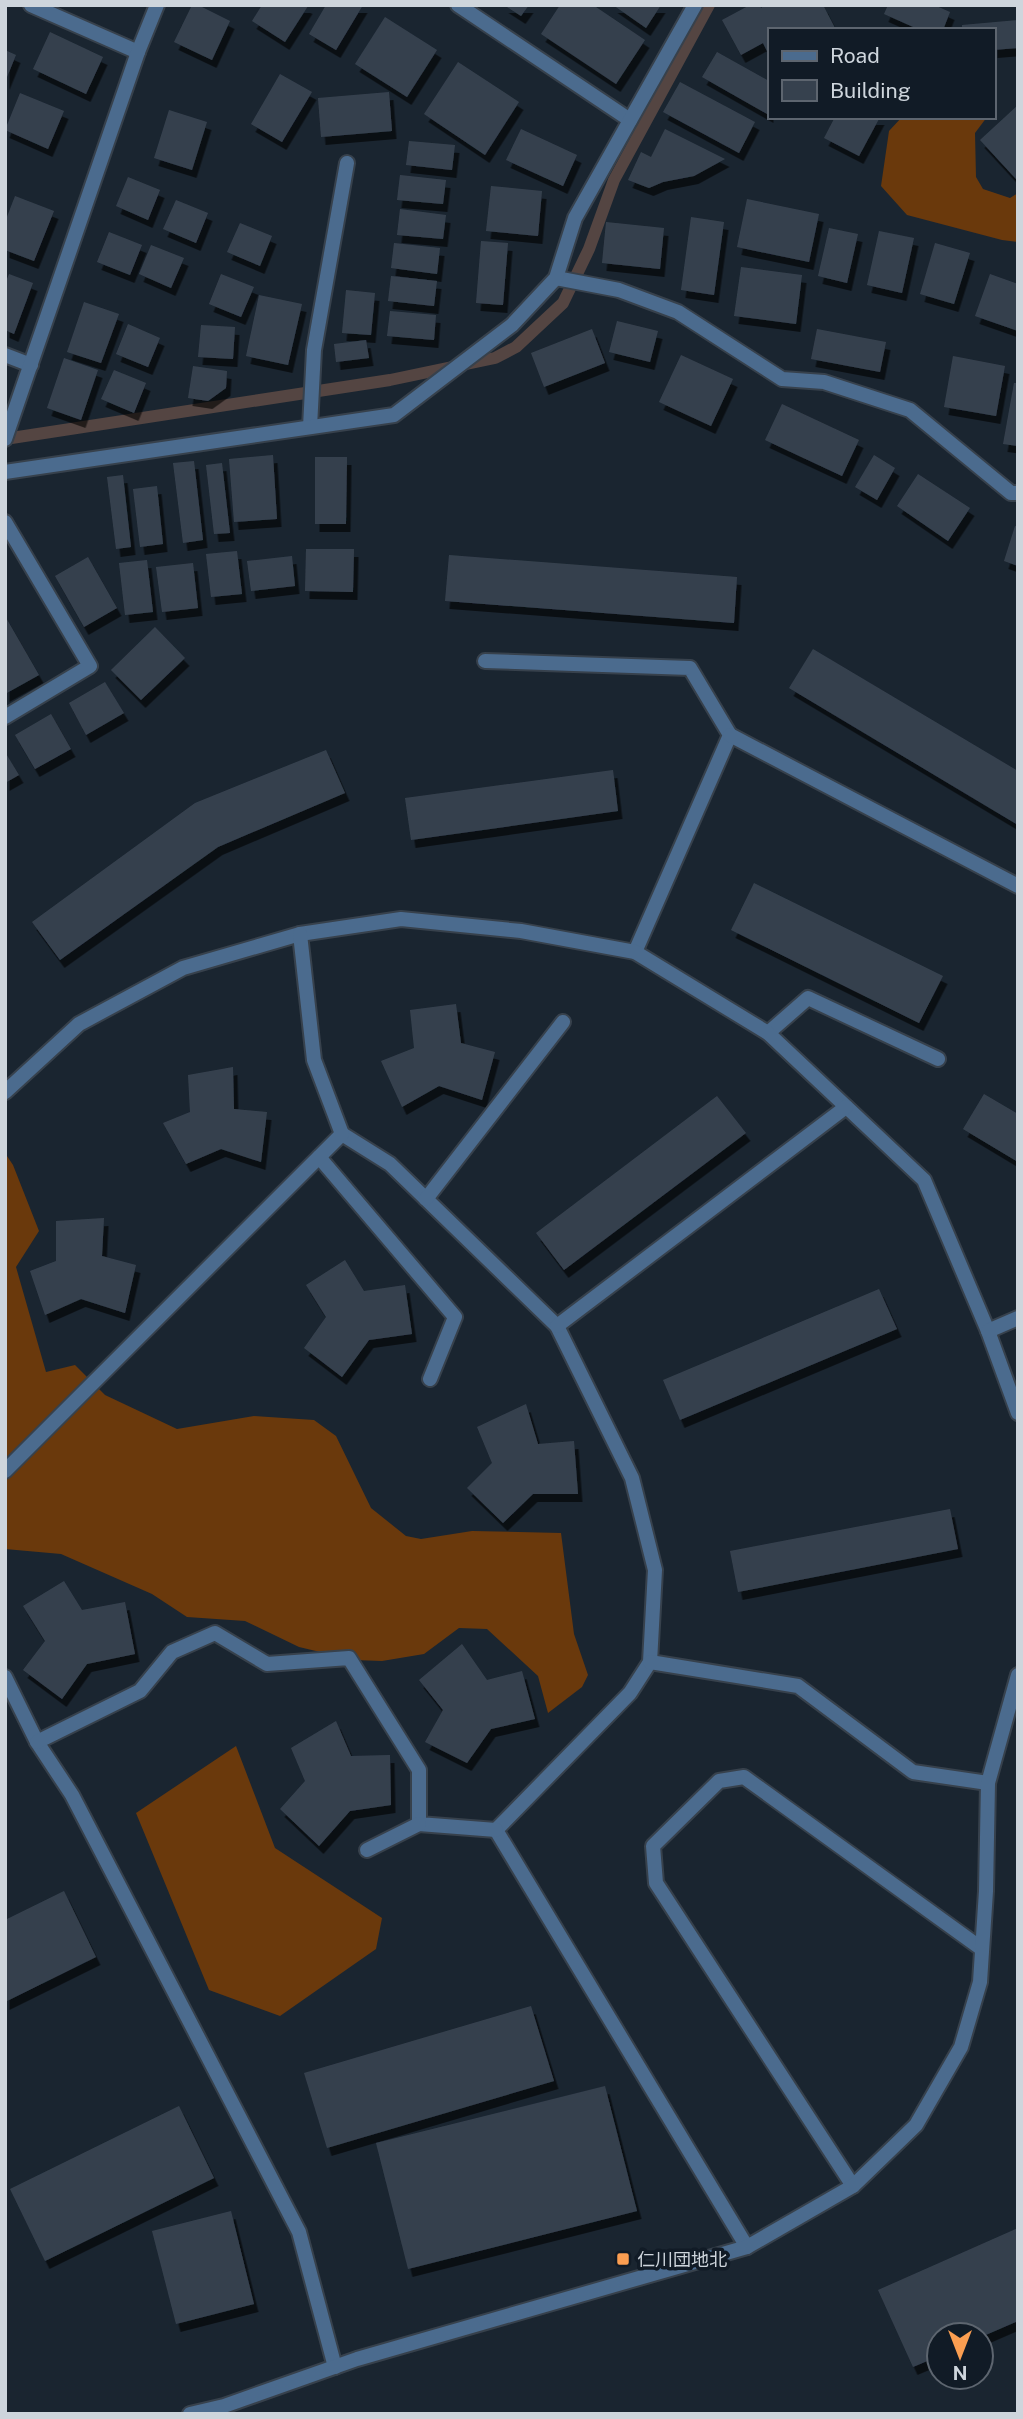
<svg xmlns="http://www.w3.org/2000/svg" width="1023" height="2419" viewBox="0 0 1023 2419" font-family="'Public Sans','Noto Sans JP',sans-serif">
  <defs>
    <filter id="shadow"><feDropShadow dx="4.5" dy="8" stdDeviation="0" flood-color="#0009"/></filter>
  </defs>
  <rect width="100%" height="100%" fill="#1a2530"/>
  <!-- forest -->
  <g fill="#6a390c">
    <path d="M902 117H987L975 133 976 177 983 189 1010 198 1018 193V242L1002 240 907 215 881 186 889 131Z"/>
    <path d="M5 1153 13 1165 39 1231 16 1267 46 1372 75 1365 105 1395 177 1429 254 1416 314 1420 336 1436 371 1508 406 1536 421 1539 472 1531 561 1533 574 1634 588 1675 582 1687 548 1713 538 1676 487 1629 459 1628 424 1654 382 1661 354 1660 299 1647 245 1621 187 1617 152 1594 61 1554 5 1549Z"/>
    <path d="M236 1746 275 1848 382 1918 376 1949 280 2016 209 1990 136 1813Z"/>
  </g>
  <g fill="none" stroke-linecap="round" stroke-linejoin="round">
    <!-- stream -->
    <path stroke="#544542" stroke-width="12" d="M5 439 390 380 495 358 516 347 563 303 589 249 614 180 709 5"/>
  </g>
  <!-- building -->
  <g fill="#36414e" filter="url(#shadow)">
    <path d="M192 5H198L230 21 212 60 174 42Z"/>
    <path d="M262 5H306L308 6 285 42 252 21Z"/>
    <path d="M326 5H363L336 50 309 34Z"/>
    <path d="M504 5H529L521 16Z"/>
    <path d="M560 5H593L645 40 616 84 541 34Z"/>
    <path d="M613 5H661L646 28Z"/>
    <path d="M750 5H760L761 8 765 5H823L836 30H769V55L763 43 741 55 722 20Z"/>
    <path d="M888 5H934L950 12 943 30H920L884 14Z"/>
    <path d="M385 17 437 50 407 97 355 64Z"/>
    <path d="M1018 20V48L993 50V30H962V25Z"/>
    <path d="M50 32 103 57 86 94 33 69Z"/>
    <path d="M5 50 16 55 5 82Z"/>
    <path d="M717 52 769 81V115L702 77Z"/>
    <path d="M458 62 519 102 485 155 424 114Z"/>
    <path d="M280 74 312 92 282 142 251 124Z"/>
    <path d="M680 82 755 122 739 153 663 112Z"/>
    <path d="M389 92 392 131 321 137 318 98Z"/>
    <path d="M20 93 64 111 48 149 5 130Z"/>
    <path d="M1018 105V177L1016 179 980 140Z"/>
    <path d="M169 110 207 122 192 170 154 158Z"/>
    <path d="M835 117H880L859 156 824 138Z"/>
    <path d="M521 129 577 155 563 186 506 160Z"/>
    <path d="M665 129 725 159 694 176 663 182 649 188 628 180 641 152 651 157Z"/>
    <path d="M409 141 455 145 452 170 406 165Z"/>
    <path d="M400 175 446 180 443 204 397 200Z"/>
    <path d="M128 177 160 190 148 220 116 206Z"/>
    <path d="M491 186 542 191 538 236 486 231Z"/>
    <path d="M15 196 54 211 34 261 5 250V222Z"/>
    <path d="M747 199 819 214 809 262 737 247Z"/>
    <path d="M176 200 208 213 196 243 163 229Z"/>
    <path d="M400 209 446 215 443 239 397 235Z"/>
    <path d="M691 217 724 222 714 295 681 290Z"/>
    <path d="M606 222 664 228 660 269 602 263Z"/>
    <path d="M240 223 272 236 260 266 227 252Z"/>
    <path d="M829 228 858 234 847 283 818 276Z"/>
    <path d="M879 231 914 238 902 293 867 285Z"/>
    <path d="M109 232 142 245 130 275 97 262Z"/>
    <path d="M481 241 508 243 503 305 476 303Z"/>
    <path d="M394 243 440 248 437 274 391 268Z"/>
    <path d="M935 243 970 253 954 304 920 294Z"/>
    <path d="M151 245 184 258 171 288 139 274Z"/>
    <path d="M741 267 802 275 796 324 734 316Z"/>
    <path d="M9 274 33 283 14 334 5 330V284Z"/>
    <path d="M221 274 254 287 241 317 209 304Z"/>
    <path d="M990 274 1018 284V331L975 316Z"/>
    <path d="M391 276 437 281 434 306 388 301Z"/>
    <path d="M346 290 375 293 371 335 342 333Z"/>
    <path d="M259 295 302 304 288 365 246 356Z"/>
    <path d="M84 302 119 314 101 363 67 352Z"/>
    <path d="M390 311 436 315 434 340 387 336Z"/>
    <path d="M617 321 658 331 650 362 609 352Z"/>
    <path d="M128 324 160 338 148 367 116 354Z"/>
    <path d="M201 325 235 327 233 359 198 357Z"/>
    <path d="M592 329 605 363 544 387 531 353Z"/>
    <path d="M817 329 886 342 880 372 811 359Z"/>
    <path d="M366 340 369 358 336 362 334 344Z"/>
    <path d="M681 355 733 379 711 426 659 402Z"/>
    <path d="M953 356 1005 366 996 416 944 407Z"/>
    <path d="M64 358 98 370 81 420 47 408Z"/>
    <path d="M193 366 227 371 226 388 208 401 188 398Z"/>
    <path d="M114 370 146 383 134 413 101 399Z"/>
    <path d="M1014 383H1018V446L1003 444Z"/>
    <path d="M782 404 859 440 842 476 765 440Z"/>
    <path d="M273 455 277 519 234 522 229 459Z"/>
    <path d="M874 455 895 468 877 500 855 487Z"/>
    <path d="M315 457H347L346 524H315Z"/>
    <path d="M194 461 203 540 183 543 173 463Z"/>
    <path d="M222 463 230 533 214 534 206 465Z"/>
    <path d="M918 474 970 508 948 541 897 506Z"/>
    <path d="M123 475 131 547 116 549 107 477Z"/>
    <path d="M157 486 163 544 140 547 133 489Z"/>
    <path d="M1015 526 1018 527V566L1004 561Z"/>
    <path d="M306 549H354L353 592 305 591Z"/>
    <path d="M237 551 242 594 211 597 206 554Z"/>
    <path d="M449 555 737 577 734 623 445 601Z"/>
    <path d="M292 556 295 586 251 591 247 561Z"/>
    <path d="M88 557 117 608 84 627 55 576Z"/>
    <path d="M147 560 153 612 125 615 119 563Z"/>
    <path d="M193 563 198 608 162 612 156 567Z"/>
    <path d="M5 616 39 675 5 694Z"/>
    <path d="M155 627 185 658 141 700 111 670Z"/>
    <path d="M813 649 1018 771V825L789 688Z"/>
    <path d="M105 682 124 713 86 735 69 703Z"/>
    <path d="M51 714 71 749 35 769 15 735Z"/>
    <path d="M326 750 345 793 218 847 60 960 32 922 195 803Z"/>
    <path d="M5 752 19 775 5 783Z"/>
    <path d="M613 770 618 811 411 840 405 798Z"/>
    <path d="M754 883 943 976 919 1023 731 930Z"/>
    <path d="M456 1004 461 1043 495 1052 482 1100 439 1086 402 1107 381 1061 414 1048 410 1010Z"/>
    <path d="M233 1067 234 1109 267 1112 261 1162 221 1149 186 1164 163 1123 190 1112 188 1075Z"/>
    <path d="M984 1094 1018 1114V1162L963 1129Z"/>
    <path d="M717 1096 746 1133 564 1270 536 1233Z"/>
    <path d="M104 1218 102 1256 136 1265 125 1313 81 1299 45 1315 30 1271 56 1261V1221Z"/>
    <path d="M345 1260 364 1291 405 1285 412 1334 369 1340 342 1377 304 1348 326 1317 306 1285Z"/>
    <path d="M879 1289 897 1329 680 1420 663 1380Z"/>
    <path d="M526 1404 538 1444 574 1441 578 1494H533L503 1523 467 1488 492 1463 477 1427Z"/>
    <path d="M950 1509 958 1549 738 1592 730 1551Z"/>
    <path d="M64 1581 82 1610 125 1602 135 1654 87 1664 62 1699 23 1670 45 1641 23 1606Z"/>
    <path d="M462 1644 487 1680 522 1671 535 1719 491 1729 467 1763 425 1742 443 1710 419 1680Z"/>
    <path d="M336 1721 351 1756 390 1755 391 1805 350 1811 319 1846 280 1809 305 1781 291 1748Z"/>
    <path d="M64 1891 96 1957 5 2002V1920Z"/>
    <path d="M531 2006 554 2081 327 2148 304 2073Z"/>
    <path d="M605 2086 637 2211 408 2269 376 2143Z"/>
    <path d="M179 2106 214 2178 45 2261 10 2189Z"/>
    <path d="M231 2211 254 2304 176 2324 152 2231Z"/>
    <path d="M1018 2228V2321L981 2337V2335H939V2356L913 2367 878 2290Z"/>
  </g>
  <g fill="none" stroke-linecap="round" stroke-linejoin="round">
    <!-- lane casing -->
    <g stroke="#37414c" stroke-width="18">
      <g id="lane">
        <path d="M310 427 314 350 347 163"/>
        <path d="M768 1033 808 998 938 1059"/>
      </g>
    </g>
    <!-- street casing -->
    <g stroke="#37414c" stroke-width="18">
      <g id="street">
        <path d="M31 5 138 52"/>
        <path d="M458 5 630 120"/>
        <path d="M556 278 619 290 678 312 782 379 824 382 910 410 1011 493H1018"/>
        <path d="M5 355 31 365"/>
        <path d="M5 439 138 52 157 5"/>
        <path d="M5 472 394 415 512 325 556 278 575 218 695 5"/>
        <path d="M5 522 90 666 5 717"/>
        <path d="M485 661 690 668 730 735 635 952"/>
        <path d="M730 735 1018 886"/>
        <path d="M5 1092 79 1024 183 968 300 934 401 919 521 931 635 952 768 1033 924 1180 988 1331 1018 1413"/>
        <path d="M342 1134 390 1164 557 1326 632 1478 655 1570 650 1662 630 1693 496 1830 747 2247"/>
        <path d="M319 1157 455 1317 430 1379"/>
        <path d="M426 1199 563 1022"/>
        <path d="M557 1326 846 1107"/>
        <path d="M988 1331 1018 1318"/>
        <path d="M5 1471 342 1134 314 1060 300 934"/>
        <path d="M650 1662 798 1686 913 1772 988 1783"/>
        <path d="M5 1677 37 1742 72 1795 299 2232 335 2367"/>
        <path d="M37 1742 140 1691 172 1652 215 1633 267 1664 349 1658 419 1770V1824L496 1830"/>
        <path d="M367 1850 419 1824"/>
        <path d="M853 2186 656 1883 653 1846 719 1781 744 1777 982 1949"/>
        <path d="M190 2414 224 2406 357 2359 747 2247 853 2186 916 2125 961 2047 980 1982 986 1891 988 1783 1018 1675"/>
      </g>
    </g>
    <!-- lane -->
    <use href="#lane" stroke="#4b6b8e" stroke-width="14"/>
    <!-- street -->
    <use href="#street" stroke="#4b6b8e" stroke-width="14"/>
  </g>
  <!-- markers -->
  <rect fill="#fb9e51" stroke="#111b26" stroke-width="2.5" x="616" y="2252" width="14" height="14" rx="3.5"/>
  <g text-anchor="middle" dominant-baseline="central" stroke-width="7" stroke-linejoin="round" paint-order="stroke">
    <!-- poi labels -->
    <g font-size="18" fill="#ced5dc" stroke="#111b26" text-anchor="start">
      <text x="637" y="2259">仁川団地北</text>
    </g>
  </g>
  <!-- border -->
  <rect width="1023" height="2419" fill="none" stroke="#ced5dc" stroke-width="14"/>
  <!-- legend -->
  <rect x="768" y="28" width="228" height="91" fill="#111b26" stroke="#5d656f" stroke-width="2"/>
  <rect x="782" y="51" width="35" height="10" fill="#4b6b8e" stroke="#5d656f" stroke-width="2"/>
  <text x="830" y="63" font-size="21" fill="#ced5dc">Road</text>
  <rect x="782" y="80" width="35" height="21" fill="#36414e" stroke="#5d656f" stroke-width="2"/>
  <text x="830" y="98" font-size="21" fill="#ced5dc">Building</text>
  <!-- north arrow -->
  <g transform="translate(960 2356) rotate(180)"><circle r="33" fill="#111b26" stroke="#5d656f" stroke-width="2"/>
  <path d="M0-5L12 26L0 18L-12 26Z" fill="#fb9e51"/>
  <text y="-10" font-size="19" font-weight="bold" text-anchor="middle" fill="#ced5dc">N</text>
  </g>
</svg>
